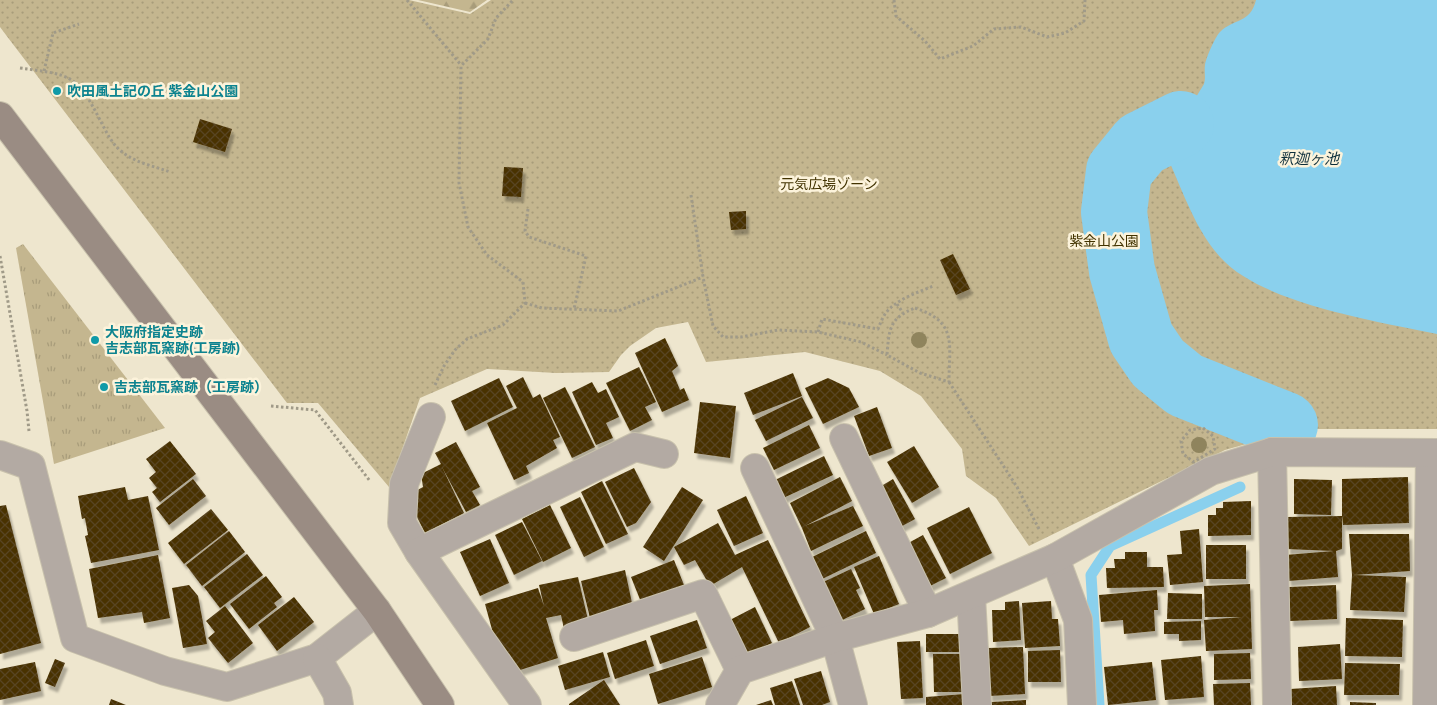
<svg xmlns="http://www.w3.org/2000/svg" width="1437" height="705" viewBox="0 0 1437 705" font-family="'Public Sans','Noto Sans JP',sans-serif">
  <defs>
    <pattern id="grass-tufts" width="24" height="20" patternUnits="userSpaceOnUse" patternTransform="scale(1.25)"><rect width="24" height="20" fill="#c4b68f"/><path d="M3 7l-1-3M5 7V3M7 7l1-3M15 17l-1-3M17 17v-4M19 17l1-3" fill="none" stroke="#a89c7a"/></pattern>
    <pattern id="forest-firs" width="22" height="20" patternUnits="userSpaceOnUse" patternTransform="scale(1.25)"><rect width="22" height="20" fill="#c4b68f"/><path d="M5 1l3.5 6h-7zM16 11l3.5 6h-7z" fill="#a89c7a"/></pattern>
    <pattern id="park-dots" width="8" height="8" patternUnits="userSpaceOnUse" patternTransform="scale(1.25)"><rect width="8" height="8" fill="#c4b68f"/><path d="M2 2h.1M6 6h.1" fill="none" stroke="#a89c7a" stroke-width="1.8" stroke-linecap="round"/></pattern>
    <pattern id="building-cross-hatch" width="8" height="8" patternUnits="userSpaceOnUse" patternTransform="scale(1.25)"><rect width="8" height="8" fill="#483005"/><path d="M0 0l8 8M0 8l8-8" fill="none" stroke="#594520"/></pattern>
    <filter id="shadow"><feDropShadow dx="3" dy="5.5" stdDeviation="1" flood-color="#0004"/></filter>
  </defs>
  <rect width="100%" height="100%" fill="#eee6ce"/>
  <!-- grass -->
  <path fill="url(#grass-tufts)" d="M23 244 165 428 54 464 16 248Z"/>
  <!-- forest -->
  <path fill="url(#forest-firs)" d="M418 0H487L470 12Z"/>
  <!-- park -->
  <path fill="url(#park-dots)" d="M0 0H409L470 14 491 0H1437V429H1300L1225 450 1029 546 996 498 966 476 962 449 921 396 880 371 805 352 706 362 688 322 656 328 630 346 621 355 609 372 556 373 487 369 420 398 389 487 318 403H287L9 39 0 27Z"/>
  <!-- water -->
  <path fill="#8ad0ed" d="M1256 0H1437V334C1377 321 1263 304 1221 258 1196 231 1184 194 1169 161 1170 136 1191 106 1204 84 1206 77 1204 72 1205 65 1206 58 1215 37 1220 32 1234 18 1250 24 1256 0Z"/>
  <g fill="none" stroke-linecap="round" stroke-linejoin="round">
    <!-- stream -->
    <path stroke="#8ad0ed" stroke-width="11" d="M1099 705 1091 575 1110 546 1240 487"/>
    <!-- river -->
    <path stroke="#8ad0ed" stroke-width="66" d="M1181 124 1141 144 1119 171 1114 212 1122 271 1141 338 1158 363 1185 385 1285 425"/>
  </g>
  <!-- building -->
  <g fill="url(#building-cross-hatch)" filter="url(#shadow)">
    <path d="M200 119 232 129 225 152 193 142Z"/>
    <path d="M504 167 523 168 521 197 502 196Z"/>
    <path d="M746 211V229L731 230 729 212Z"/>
    <path d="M953 254 970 289 956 295 940 260Z"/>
    <path d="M665 338 678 366 672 371 680 390 684 388 689 400 662 412 635 353Z"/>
    <path d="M639 367 656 402 645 407 652 420 630 431 606 383Z"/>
    <path d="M793 373 802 396 753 415 744 393Z"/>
    <path d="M523 377 533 398 540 394 560 437 553 440 557 448 526 466 529 473 514 480 487 423 517 408 506 386Z"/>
    <path d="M499 378 513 407 465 431 451 401Z"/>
    <path d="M828 378 849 388 859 407 823 424 805 388Z"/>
    <path d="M592 382 598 393 606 389 619 417 606 423 613 438 596 445 572 392Z"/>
    <path d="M565 387 595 447 572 458 543 398Z"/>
    <path d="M802 397 813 418 766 441 755 420Z"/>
    <path d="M700 402 736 406 730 458 694 453Z"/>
    <path d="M877 407 892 448 869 456 854 416Z"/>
    <path d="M809 425 820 448 774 470 763 448Z"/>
    <path d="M170 441 196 474 160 502 152 492 157 488 149 478 156 472 146 459Z"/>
    <path d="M456 442 480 487 472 491 480 505 466 512 442 467 464 513 425 533 410 503 412 493 423 487 421 474 441 464 435 453Z"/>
    <path d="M914 446 939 487 912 503 887 462Z"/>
    <path d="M824 456 833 475 781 499 773 481Z"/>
    <path d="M634 468 651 502 636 523 627 527 605 482Z"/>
    <path d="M840 477 852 501 805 526 853 506 863 526 811 551 802 528 790 503Z"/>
    <path d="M1408 477 1409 523 1343 525 1342 516V549L1336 551 1338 577 1288 581 1285 555 1334 551 1287 549V517L1342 516V479Z"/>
    <path d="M193 479 206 496 169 525 156 508Z"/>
    <path d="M893 479 915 519 895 530 873 491Z"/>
    <path d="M1294 479 1332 480 1331 515 1294 514Z"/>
    <path d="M602 481 628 534 606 544 581 492Z"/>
    <path d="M125 487 128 500 148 496 159 550 91 563 85 536 88 535 85 518 82 519 78 496Z"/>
    <path d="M682 487 703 500 664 561 643 547Z"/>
    <path d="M746 496 763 533 734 546 717 510Z"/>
    <path d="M580 497 604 547 584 557 560 507Z"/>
    <path d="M1251 501V535L1208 536V515H1216V508H1223V502Z"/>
    <path d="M6 505 41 643 0 654V506Z"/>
    <path d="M550 505 571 548 543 562 522 519Z"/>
    <path d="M969 507 992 553 950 574 927 528Z"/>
    <path d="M211 509 228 530 184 564 168 543Z"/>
    <path d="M522 522 542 561 514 575 495 535Z"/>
    <path d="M718 523 735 555 768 540 810 627 779 643 742 567 710 586 695 560 684 565 674 547Z"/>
    <path d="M1199 529 1203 582 1170 585 1167 555 1182 554 1180 531Z"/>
    <path d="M229 531 245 552 202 586 186 565Z"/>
    <path d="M866 531 876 553 820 580 810 558Z"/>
    <path d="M1349 534H1409L1410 571 1354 575 1406 577 1404 612 1350 610 1352 575Z"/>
    <path d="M923 535 946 578 924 589 901 547Z"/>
    <path d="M490 539 509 583 480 596 460 552Z"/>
    <rect x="1206" y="545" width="40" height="34"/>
    <path d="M1125 552H1147V567H1163L1164 587 1107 588 1106 568H1115L1114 559H1125Z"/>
    <path d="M247 554 263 575 220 608 204 587Z"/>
    <path d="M158 555 170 618 144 623 142 612 98 618 89 569Z"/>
    <path d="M879 556 899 604 874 614 854 567Z"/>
    <path d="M674 560 684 585 641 602 631 577Z"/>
    <path d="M851 569 860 588 856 590 865 609 836 623 817 585Z"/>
    <path d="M625 570 633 608 590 618 581 581Z"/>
    <path d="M266 576 282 597 274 603 277 607 249 629 230 604Z"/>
    <path d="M578 577 589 624 564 629 561 615 546 618 558 658 520 670 496 644 485 604 538 588 544 606 539 585Z"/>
    <path d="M1250 584 1252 649 1206 651 1204 620 1242 617H1205L1204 586Z"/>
    <path d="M189 585 198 596 207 644 183 648 172 588Z"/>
    <path d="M1336 585 1337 619 1290 621 1289 587Z"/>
    <path d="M1157 590 1158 610H1154L1155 631 1124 634 1123 620 1101 622 1099 595Z"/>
    <path d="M1168 593 1202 594V619H1167Z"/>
    <path d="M294 597 314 622 277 651 258 625Z"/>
    <path d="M1019 601 1021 640 993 642 992 610H1005V602Z"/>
    <path d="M1051 601 1052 619H1058L1060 646 1025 648 1022 603Z"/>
    <path d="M225 606 253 643 228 663 208 638 215 632 206 621Z"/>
    <path d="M755 607 772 643 745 656 728 621Z"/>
    <path d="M1346 618 1403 620 1402 657 1345 656Z"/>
    <path d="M697 620 707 648 660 664 650 636Z"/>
    <path d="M1201 621V640L1179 641V634H1164V622Z"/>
    <rect x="926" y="634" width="36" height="18"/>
    <path d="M646 640 654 666 615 679 607 653Z"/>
    <path d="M920 641 923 698 901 699 897 642Z"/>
    <path d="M1340 644 1342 679 1299 681 1298 647Z"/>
    <path d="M1023 647 1025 694 989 696 988 648Z"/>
    <path d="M1060 650 1061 682H1028V651Z"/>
    <path d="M603 652 610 677 565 690 558 666Z"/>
    <path d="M1250 653 1251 679 1214 680V654Z"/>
    <path d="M933 654H963V692H934Z"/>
    <path d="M1201 656 1204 697 1165 700 1161 660Z"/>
    <path d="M702 657 712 687 658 704 649 674Z"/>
    <path d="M55 659 65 663 55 687 45 683Z"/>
    <path d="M35 662 41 691 0 700V669Z"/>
    <path d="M1152 662 1156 700 1108 705 1104 667Z"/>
    <path d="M1345 663 1400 664 1399 695H1344Z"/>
    <path d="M821 671 830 702 822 705H803L794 679Z"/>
    <path d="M604 680 620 705H569V704Z"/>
    <path d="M792 681 800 705H775L770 688Z"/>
    <path d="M1250 683 1251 705H1214L1213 684Z"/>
    <path d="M1336 686 1337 705H1291L1290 689Z"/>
    <path d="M965 694 966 705H926V697Z"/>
    <path d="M111 699 126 705H109Z"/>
    <path d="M771 700 773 705H756Z"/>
    <path d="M1026 700V705H991V702Z"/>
    <path d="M1350 702 1376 703V705H1350Z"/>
  </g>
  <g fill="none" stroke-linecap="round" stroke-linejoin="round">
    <!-- street casing -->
    <g stroke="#c8c1ac" stroke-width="30">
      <g id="street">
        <path d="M844 438 928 613"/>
        <path d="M1272 452 1277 705"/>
        <path d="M0 455 31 466 75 638 165 671 227 687 317 658 377 611"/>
        <path d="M755 468 835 638 853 705"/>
        <path d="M419 552 402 523 404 484 431 417"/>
        <path d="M1055 558 1078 620 1082 705"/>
        <path d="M971 595 977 705"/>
        <path d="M574 637 703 594 740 670"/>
        <path d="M317 658 337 693 339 705"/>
        <path d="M1427 704 1430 453"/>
        <path d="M527 705 419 552 635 447 664 454"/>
        <path d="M720 705 740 670 835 638 928 613 1055 558 1211 471 1272 452 1437 453"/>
      </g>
    </g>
    <!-- secondary casing -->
    <g stroke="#c8c1ac" stroke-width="30">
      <path id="secondary" d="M0 116 377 611 440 705"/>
    </g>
    <!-- path -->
    <g stroke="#a09a88" stroke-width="3" stroke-dasharray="2.5 2.5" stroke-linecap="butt">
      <path d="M407 0 461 65"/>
      <path d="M894 0 896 16 925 41 940 59 973 46 994 29 1021 27 1047 37 1065 33 1084 21 1085 0"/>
      <path d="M20 68C70 75 76 73 100 120 106 131 111 143 121 151 135 163 154 166 170 172"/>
      <path d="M44 71 53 33 79 24"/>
      <path d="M691 195 703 277 713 326 723 337H741L778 330 818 332 861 342 887 355"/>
      <path d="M528 209 525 231 529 237 586 256 574 309"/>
      <path d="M0 256 27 411 29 431"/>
      <path d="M525 303 542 308 618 311 703 277"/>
      <path d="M897 304 903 313"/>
      <path d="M915 308C958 322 949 344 949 382L920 373 887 355C889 330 889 318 915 308Z"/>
      <path d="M818 332 822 319 878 329C880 324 882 319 885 314 896 299 917 293 933 286"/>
      <path d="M949 382 1017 487 1039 529"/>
      <path d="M435 385 444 366 455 350 467 339 503 325 525 303 523 282 487 255 468 227 459 183 461 66 488 39 496 18 513 0"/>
      <path d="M271 406 315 410 370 481"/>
      <path d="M1203 428 1213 436 1215 449 1194 462 1183 454 1181 441 1190 430Z"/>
    </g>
    <!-- street -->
    <use href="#street" stroke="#b3aaa3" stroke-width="28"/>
    <!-- secondary -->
    <use href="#secondary" stroke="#9a8c83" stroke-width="28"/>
  </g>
  <!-- trees -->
  <g fill="#8f845d">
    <circle cx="919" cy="340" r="8"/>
    <circle cx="1199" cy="445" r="8"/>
  </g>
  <!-- markers -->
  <g fill="#0f9aa8" stroke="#fcf3db" stroke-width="2">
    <circle cx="57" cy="91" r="5"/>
    <circle cx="95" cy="340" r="5"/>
    <circle cx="104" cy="387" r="5"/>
  </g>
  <g text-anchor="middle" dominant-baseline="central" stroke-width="5" stroke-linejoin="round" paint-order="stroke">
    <!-- culture labels -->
    <g font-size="14" font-weight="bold" fill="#0d838f" stroke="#fcf3db" text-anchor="start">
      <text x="67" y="91">吹田風土記の丘 紫金山公園</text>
      <text x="105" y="332">大阪府指定史跡<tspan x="105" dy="16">吉志部瓦窯跡(工房跡)</tspan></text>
      <text x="114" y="387">吉志部瓦窯跡（工房跡）</text>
    </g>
    <!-- park labels -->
    <g font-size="14" fill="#423300" stroke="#fcf3db">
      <text x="829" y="184">元気広場ゾーン</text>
      <text x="1104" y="241">紫金山公園</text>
    </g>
    <!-- water labels -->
    <g font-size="15" font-style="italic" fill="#0d2e3b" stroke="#fcf3db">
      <text x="1309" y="158">釈迦ヶ池</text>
    </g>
  </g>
</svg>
